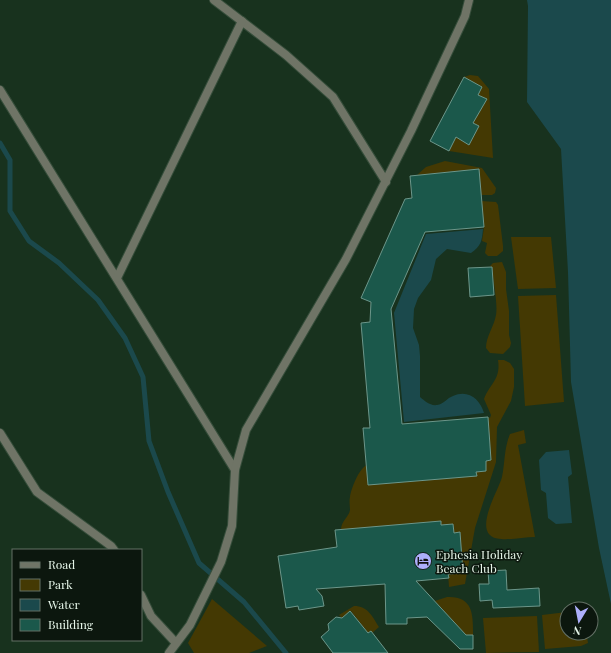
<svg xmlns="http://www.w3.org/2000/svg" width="611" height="653" viewBox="0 0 611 653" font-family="'Playfair Display',serif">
  <rect width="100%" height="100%" fill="#18321e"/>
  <!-- green -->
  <g fill="#443903">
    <path d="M470 75 478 76 489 89 493 158 449 151 456 137 469 145 478 126 466 119 487 99 478 95 482 87 464 77Z"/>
    <path d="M445 161 482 168 496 188 495 193 492 195H481L478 169 417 175 426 167Z"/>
    <path d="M481 201 496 202 498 205 503 246V251L497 256H488L485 253 487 243 482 241 484 227Z"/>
    <path d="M511 237H551L556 288 518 289Z"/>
    <path d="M502 262 506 272V289L509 311V335L511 343 510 347 503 354 490 353 486 348C486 336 494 327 496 315 498 304 493 280 492 267L490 266 493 263Z"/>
    <path d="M556 295 564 402 525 406 518 296Z"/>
    <path d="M498 360H504L510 363 514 369V387L511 401 497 427 496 462 475 528 465 584 449 587 448 574H458L457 562 462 561 460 532 454 533 453 524 441 525V521L341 530C341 521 349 517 350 510 350 506 349 501 350 497 351 489 359 468 367 465L369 485 476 476V472L486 471V461L491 460 488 417 490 418 491 415 484 399C490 383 501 380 498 360Z"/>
    <path d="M524 430 526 443 518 445 535 537C524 537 512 540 501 539 469 537 498 492 502 477 505 463 504 448 510 434Z"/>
    <path d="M447 597C473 596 473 614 473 635H466L435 601Z"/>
    <path d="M212 599 267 646 249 653H194L188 643Z"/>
    <path d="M354 606C368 606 372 616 379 627L372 633 371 631 368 633 351 611 342 618 339 615Z"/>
    <path d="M567 612V633H584L587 637 588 643 581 646 545 649 542 615Z"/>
    <path d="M537 616 539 652 486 653 483 618Z"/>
  </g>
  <!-- water -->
  <g fill="#1b494c">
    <path d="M527 0H611V604L599 548 571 382 568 272 561 149 527 102 528 6Z"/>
    <path d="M483 229C482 241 481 246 471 253L447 249 436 259 431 280 418 298 414 309 413 328 419 345 420 356V397C425 401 430 406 437 405 444 404 447 398 453 396 468 389 480 399 484 413L404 422 394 313 426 234Z"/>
    <path d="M569 450 572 474 568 477 572 523 556 524 548 518 546 493 541 490 539 460 546 452Z"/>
  </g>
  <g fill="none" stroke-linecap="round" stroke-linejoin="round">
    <!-- stream -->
    <path stroke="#1b494c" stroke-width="5" d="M0 143 10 160V211L29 241 59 263 98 300 125 338 143 377 149 441 168 492 199 563 244 602 286 653"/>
  </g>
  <!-- building -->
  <g fill="#1b584b" stroke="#6c968a">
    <path d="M464 77 482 87 478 95 487 99 473 123 479 126 469 145 456 137 449 151 430 141Z"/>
    <path d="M479 169 484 227 425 232 391 309 402 424 488 417 491 460 486 461V471L476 472 477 476 368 485 363 428H370L361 323 370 322 371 302 361 298 405 199 412 198 410 176Z"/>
    <path d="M492 267 494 295 470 297 468 268Z"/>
    <path d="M441 521V525L453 524 454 533 460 532 463 573 448 574 449 578 416 581 466 635H473V649H460L427 617 407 618V624H386L385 584 316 589 322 596 324 606 299 610 298 606 286 608 278 556 337 547 335 530Z"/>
    <path d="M506 570 507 590 539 588 540 606 493 608 492 600 480 601 479 584H489L488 571Z"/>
    <path d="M350 611 368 633 371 631 388 653H333L321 637 329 630 328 624 336 617 342 618Z"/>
  </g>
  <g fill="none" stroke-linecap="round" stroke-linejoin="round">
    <!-- minor casing -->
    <g stroke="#354d3a" stroke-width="10">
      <g id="minor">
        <path d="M214 0 286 55 333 97 386 182"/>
        <path d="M0 90 235 470"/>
        <path d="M117 278 242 21"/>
        <path d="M0 433 37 492 111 546 114 550"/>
        <path d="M141 595 151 616 176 643"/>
      </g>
    </g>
    <!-- tertiary casing -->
    <g stroke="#354d3a" stroke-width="10">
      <path id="tertiary" d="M169 653 190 625 221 562 232 526 235 470 246 430 346 259 411 131 465 16 469 0"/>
    </g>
    <!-- minor -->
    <use href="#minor" stroke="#6f7466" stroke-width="8"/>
    <!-- tertiary -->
    <use href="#tertiary" stroke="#6f7466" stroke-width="8"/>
  </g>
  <!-- icons -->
  <defs>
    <g id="hotel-disc" transform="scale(0.9)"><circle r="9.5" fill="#adaffb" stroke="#0c170e"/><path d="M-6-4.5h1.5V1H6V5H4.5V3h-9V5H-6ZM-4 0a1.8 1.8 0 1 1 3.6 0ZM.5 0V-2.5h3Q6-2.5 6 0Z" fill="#111"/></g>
  </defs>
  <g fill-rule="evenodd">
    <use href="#hotel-disc" x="423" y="561"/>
  </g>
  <g text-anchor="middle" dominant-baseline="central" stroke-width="3" stroke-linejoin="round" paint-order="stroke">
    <!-- poi labels -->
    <g font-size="12" fill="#e5f5e8" stroke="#0c170e" text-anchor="start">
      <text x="436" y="554">Ephesia Holiday<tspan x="436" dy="14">Beach Club</tspan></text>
    </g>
  </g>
  <!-- legend -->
  <rect x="12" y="549" width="130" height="92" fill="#0c170e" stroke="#637065"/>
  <rect x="20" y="562" width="20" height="6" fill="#6f7466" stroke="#637065"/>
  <text x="48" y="569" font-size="12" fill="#e5f5e8">Road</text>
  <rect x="20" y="579" width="20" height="12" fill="#443903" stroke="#637065"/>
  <text x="48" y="589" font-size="12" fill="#e5f5e8">Park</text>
  <rect x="20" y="599" width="20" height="12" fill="#1b494c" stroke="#637065"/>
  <text x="48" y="609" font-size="12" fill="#e5f5e8">Water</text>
  <rect x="20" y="619" width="20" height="12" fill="#1b584b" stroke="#637065"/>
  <text x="48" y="629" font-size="12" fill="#e5f5e8">Building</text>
  <!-- north arrow -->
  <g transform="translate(579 621) rotate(190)"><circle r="19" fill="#0c170e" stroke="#637065"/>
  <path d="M0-3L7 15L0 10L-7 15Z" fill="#adaffb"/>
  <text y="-6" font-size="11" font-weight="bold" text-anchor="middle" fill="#e5f5e8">N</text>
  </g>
</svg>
